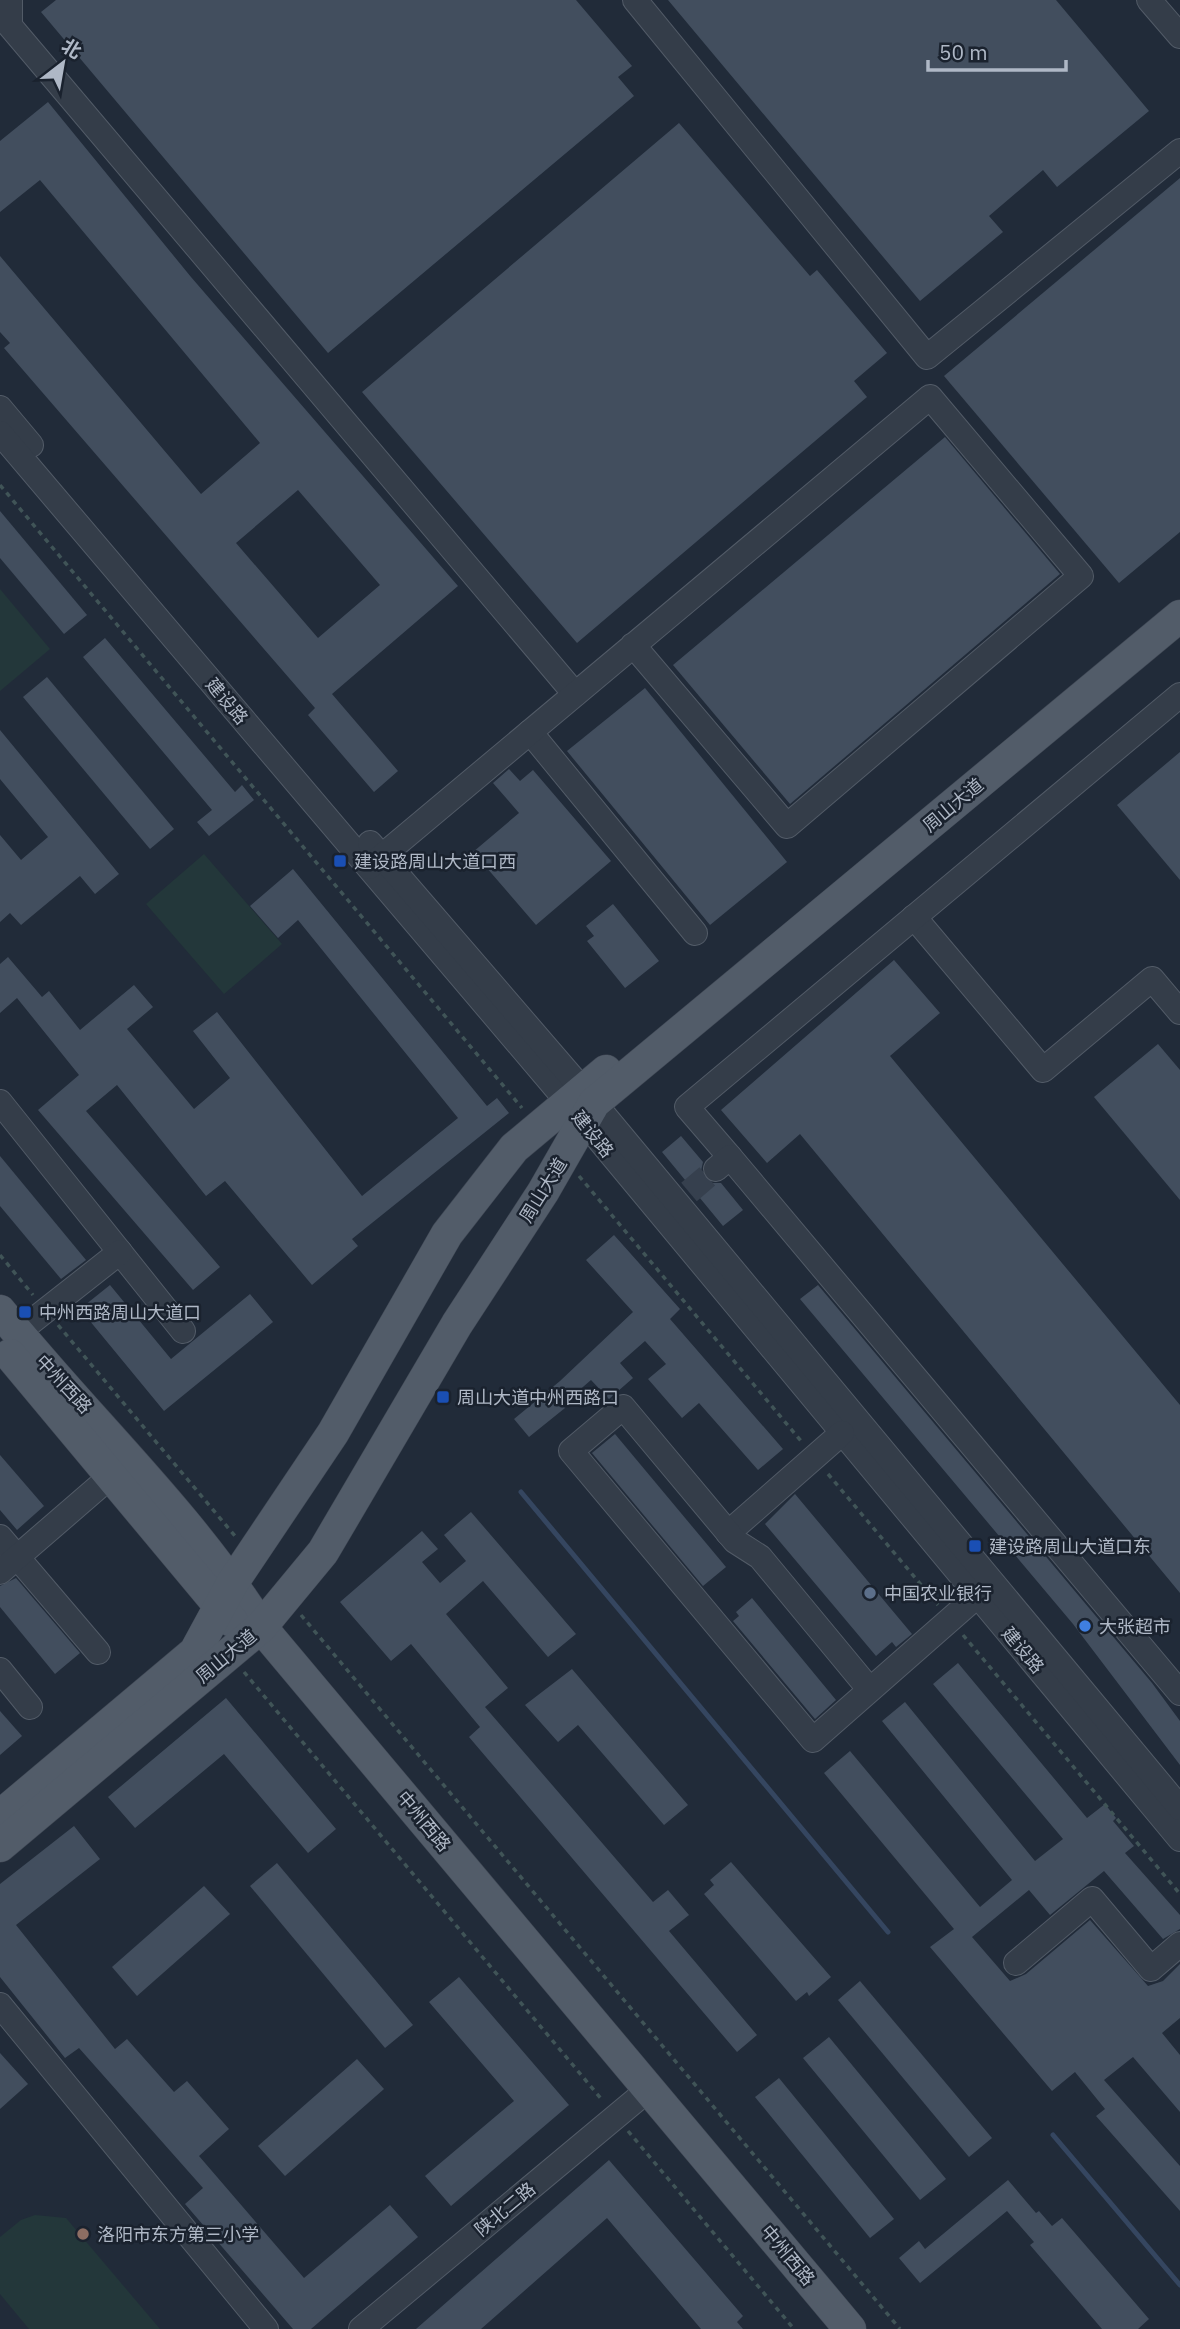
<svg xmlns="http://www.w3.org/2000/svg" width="1180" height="2329" viewBox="0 0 1180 2329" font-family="'IBM Plex Sans','Noto Sans SC',sans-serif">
  <rect width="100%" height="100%" fill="#212b39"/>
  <!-- green -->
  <g fill="#23373a">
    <path d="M0 589 50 649 0 691Z"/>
    <path d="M204 854 282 944 224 994 146 904Z"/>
    <path d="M35 2215 66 2218 160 2329H29L0 2294V2237L21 2220Z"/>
  </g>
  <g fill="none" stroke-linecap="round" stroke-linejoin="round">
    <!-- stream -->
    <g stroke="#354660" stroke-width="5">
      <path d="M521 1492 888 1932"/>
      <path d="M1053 2135 1180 2285"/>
    </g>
  </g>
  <!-- building -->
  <g fill="#424e5e" fill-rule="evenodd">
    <path d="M56 0H576L632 66 618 77 634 96 328 353 41 12Z"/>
    <path d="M668 0H1056L1149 111 1057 187 1043 170 989 216 1003 232 920 301Z"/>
    <path d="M48 102 191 277 458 586 332 694 398 771 374 792 308 715 315 708 4 348 10 343 0 332V256L201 494 260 443 40 180 0 212V141ZM298 490 380 585 318 638 236 543Z"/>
    <path d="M679 123 810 276 817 270 887 353 854 381 867 397 577 643 362 392Z"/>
    <path d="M1180 178V532L1119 583 944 376Z"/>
    <path d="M945 437 1060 574 790 804 673 665Z"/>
    <path d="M0 511 87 615 64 634 0 558Z"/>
    <path d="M105 638 235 792 242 785 254 800 209 836 197 822 212 810 83 657Z"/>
    <path d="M47 677 174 829 150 849 23 697Z"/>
    <path d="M645 688 787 862 710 925 567 751Z"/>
    <path d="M0 730 119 874 95 894 80 876 21 925 10 913 0 922V835L21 860 48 837 0 779Z"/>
    <path d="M1180 752V880L1117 805Z"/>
    <path d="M509 769 520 781 533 770 611 861 536 925 473 852 519 813 493 783Z"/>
    <path d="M293 869 487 1106 497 1098 509 1113 352 1239 358 1246 312 1285 225 1181 206 1196 117 1085 86 1111 220 1267 193 1290 38 1110 79 1075 17 998 0 1013V964L8 957 42 997 49 991 80 1030 134 985 153 1007 127 1029 194 1109 230 1078 193 1031 217 1012 362 1196 458 1118 298 920 278 938 250 906Z"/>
    <path d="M613 904 659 961 625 988 587 941 594 936 586 926Z"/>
    <path d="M894 960 940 1013 890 1056 1180 1405V1593L800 1134 767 1163 721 1110Z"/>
    <path d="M1158 1044 1180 1070V1200L1094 1097Z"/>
    <path d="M681 1136 703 1162 701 1171 704 1178 712 1183H721L743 1210 723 1226 662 1152Z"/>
    <path d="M0 1156 86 1260 61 1279 0 1206Z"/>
    <path d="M614 1235 680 1309 670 1319 783 1449 758 1470 699 1403 682 1418 648 1379 666 1364 645 1341 620 1363 633 1378 609 1399 591 1380 562 1405 565 1408 529 1437 514 1419 560 1381 633 1312 586 1260Z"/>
    <path d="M110 1285 171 1359 250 1294 273 1322 164 1411 80 1309Z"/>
    <path d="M818 1285 1152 1683 1180 1721V1765L1073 1624 800 1299Z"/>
    <path d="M615 1434 726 1567 703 1586 592 1453Z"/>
    <path d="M0 1455 44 1506 17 1530 0 1510Z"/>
    <path d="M795 1494 912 1634 896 1647 892 1642 876 1656 765 1524Z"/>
    <path d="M471 1512 576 1634 548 1657 483 1581 446 1614 508 1688 485 1707 653 1902 668 1890 689 1915 669 1931 757 2035 737 2052 469 1737 480 1727 411 1644 391 1661 340 1602 422 1531 438 1549 422 1562 440 1583 466 1561 444 1535Z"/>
    <path d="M16 1578 80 1653 55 1674 0 1607V1586Z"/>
    <path d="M752 1598 836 1700 815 1719 733 1621 739 1616 736 1612Z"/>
    <path d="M958 1663 1087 1818 1105 1804 1116 1818 1113 1821 1134 1846 1125 1853 1180 1915V1929L1163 1939 1104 1871 1050 1915 1029 1890 972 1937 1010 1981 1026 1974 1090 1920 1148 1986 1163 1981 1180 1964V2018L1162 2033 1180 2055V2112L1133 2057 1104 2080 1180 2166V2211L1096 2116 1105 2109 1075 2072 1052 2091 930 1947 954 1929 824 1773 850 1751 980 1907 1012 1880 882 1721 905 1702 1035 1861 1063 1839 933 1684Z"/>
    <path d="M572 1669 688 1805 664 1825 578 1725 558 1742 525 1705Z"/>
    <path d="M226 1698 336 1829 308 1853 224 1754 135 1828 108 1797Z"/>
    <path d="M0 1711 22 1736 0 1755Z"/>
    <path d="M74 1826 100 1859 16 1925 115 2049 127 2039 174 2092 187 2081 229 2129 199 2156 304 2278 390 2205 418 2237 311 2329H293L185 2204 203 2188 79 2048 65 2058 0 1977V1884Z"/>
    <path d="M731 1862 831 1977 809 1996 807 1992 796 2001 704 1894 714 1885 710 1880Z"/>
    <path d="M277 1863 413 2025 385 2048 250 1886Z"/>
    <path d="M204 1886 230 1914 137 1996 112 1967Z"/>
    <path d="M459 1977 569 2105 451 2206 425 2176 514 2101 429 2002Z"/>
    <path d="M860 1981 992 2138 969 2157 838 2000Z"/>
    <path d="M829 2037 946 2179 920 2200 803 2058Z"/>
    <path d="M0 2053 28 2084 0 2109Z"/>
    <path d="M357 2059 384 2089 285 2176 258 2146Z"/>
    <path d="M779 2078 894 2219 870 2238 755 2097Z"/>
    <path d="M609 2160 743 2316 737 2322 743 2329H701L607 2218 481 2329H416Z"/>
    <path d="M1008 2180 1036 2213 1039 2211 1052 2226 1062 2218 1149 2319 1138 2329H1102L1030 2245 1034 2242 1007 2211 920 2283 899 2258 919 2241 925 2249Z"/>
  </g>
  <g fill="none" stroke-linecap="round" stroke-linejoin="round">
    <!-- minor-tunnel -->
    <path stroke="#36404e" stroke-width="24" stroke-dasharray="24 12" stroke-linecap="butt" d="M689 1192 716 1169"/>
    <!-- minor casing -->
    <g stroke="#525b67" stroke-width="26">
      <g id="minor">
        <path d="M10 0V26L575 694"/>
        <path d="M635 0 927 357 1180 151"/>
        <path d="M1149 0 1180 36"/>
        <path d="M0 408 31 445"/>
        <path d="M0 433 567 1101 1180 1839"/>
        <path d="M530 732 695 933"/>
        <path d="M370 843 594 1103 1180 1808"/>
        <path d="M369 867C556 710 743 553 930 397L1081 576 787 826 633 645"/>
        <path d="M914 917 1043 1070 1152 979 1180 1012"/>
        <path d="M0 1102 183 1331"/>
        <path d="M730 1157 687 1107 1180 695"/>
        <path d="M716 1169 730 1157 1180 1693"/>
        <path d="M17 1333 120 1252"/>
        <path d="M728 1533 842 1433"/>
        <path d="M0 1537 98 1652"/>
        <path d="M0 1572 111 1476"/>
        <path d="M0 1670 30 1707"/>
        <path d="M870 1690 760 1557 735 1541 623 1407 571 1451 813 1740C868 1692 923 1644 977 1596"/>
        <path d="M1016 1963 1092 1899 1151 1969 1180 1944"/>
        <path d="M0 2005 266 2329"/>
        <path d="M361 2329 649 2089"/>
      </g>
    </g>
    <!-- major casing -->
    <g stroke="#3e4653" stroke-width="33">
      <g id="major">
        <path d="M0 1311C87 1419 186 1509 261 1627L850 2329"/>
        <path d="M10 1355 232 1621"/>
        <path d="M0 1816 195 1652 233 1582 333 1433 447 1234 514 1148 606 1071"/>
        <path d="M0 1846 261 1627 323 1552 457 1324 543 1192 594 1103 1180 616"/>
      </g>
    </g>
    <!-- path -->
    <g stroke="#405457" stroke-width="3.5" stroke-dasharray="5 5" stroke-linecap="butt">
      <path d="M0 485 522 1108"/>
      <path d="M579 1176 801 1441"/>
      <path d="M0 1255 33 1295"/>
      <path d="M58 1325 235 1536"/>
      <path d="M828 1474 938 1605"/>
      <path d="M301 1615 900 2329"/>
      <path d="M963 1635 1180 1894"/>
      <path d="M244 1672 603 2101"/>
      <path d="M628 2131 794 2329"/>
    </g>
    <!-- minor -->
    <use href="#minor" stroke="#343d49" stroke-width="24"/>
    <!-- major -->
    <use href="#major" stroke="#525c69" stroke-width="32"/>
  </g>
  <!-- markers -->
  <g fill="#1a4fb4" stroke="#1a222e" stroke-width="2.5">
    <rect x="333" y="854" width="14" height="14" rx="3.5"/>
    <rect x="18" y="1305" width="14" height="14" rx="3.5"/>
    <rect x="436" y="1390" width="14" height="14" rx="3.5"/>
    <rect x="968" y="1539" width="14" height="14" rx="3.5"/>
  </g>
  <circle fill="#5c6f8a" stroke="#1a222e" stroke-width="2.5" cx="870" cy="1593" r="7"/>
  <circle fill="#3f7fe0" stroke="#1a222e" stroke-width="2.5" cx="1085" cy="1626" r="7"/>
  <circle fill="#8d6e63" stroke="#1a222e" stroke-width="2.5" cx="83" cy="2234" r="7"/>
  <g text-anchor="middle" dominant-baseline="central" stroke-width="5" stroke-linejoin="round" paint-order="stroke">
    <!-- street labels -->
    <g font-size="18" fill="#afb8c6" stroke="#1a222e">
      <text transform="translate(227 701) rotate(50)">建设路</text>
      <text transform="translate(953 805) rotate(-40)">周山大道</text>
      <text transform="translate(593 1134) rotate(51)">建设路</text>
      <text transform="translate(543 1190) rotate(-58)">周山大道</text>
      <text transform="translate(64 1384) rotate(47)">中州西路</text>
      <text transform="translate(1023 1650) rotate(50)">建设路</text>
      <text transform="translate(226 1656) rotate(-40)">周山大道</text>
      <text transform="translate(424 1821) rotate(50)">中州西路</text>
      <text transform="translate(505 2209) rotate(-40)">陕北二路</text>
      <text transform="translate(788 2255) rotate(50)">中州西路</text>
    </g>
    <!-- poi labels -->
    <g font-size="18" fill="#afb8c6" stroke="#1a222e" text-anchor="start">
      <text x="354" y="861">建设路周山大道口西</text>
      <text x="39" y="1312">中州西路周山大道口</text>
      <text x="457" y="1397">周山大道中州西路口</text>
      <text x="989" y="1546">建设路周山大道口东</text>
      <text x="884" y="1593">中国农业银行</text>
      <text x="1099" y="1626">大张超市</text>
      <text x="97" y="2234">洛阳市东方第三小学</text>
    </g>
  </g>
  <!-- north arrow -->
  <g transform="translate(63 63) rotate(31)" stroke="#1a222e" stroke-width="5" paint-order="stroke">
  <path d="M0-5L12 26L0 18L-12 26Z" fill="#afb8c6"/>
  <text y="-10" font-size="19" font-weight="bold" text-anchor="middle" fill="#afb8c6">北</text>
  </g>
  <!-- scale -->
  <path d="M928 60v10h138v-10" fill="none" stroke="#afb8c6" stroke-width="3.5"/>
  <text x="939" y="60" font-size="21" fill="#afb8c6" stroke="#1a222e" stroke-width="5" paint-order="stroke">50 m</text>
</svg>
